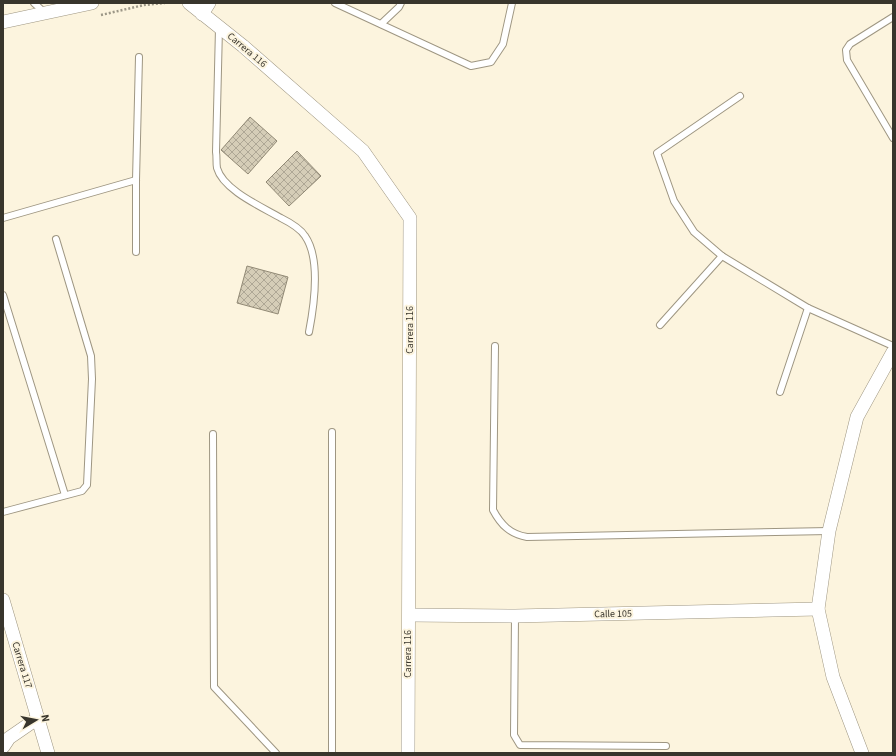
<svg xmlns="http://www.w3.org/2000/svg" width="896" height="756" viewBox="0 0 896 756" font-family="'Source Sans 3',sans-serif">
  <defs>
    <pattern id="building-cross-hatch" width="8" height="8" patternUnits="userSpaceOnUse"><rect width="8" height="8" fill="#d5cdb7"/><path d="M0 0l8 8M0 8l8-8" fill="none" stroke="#aea795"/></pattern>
  </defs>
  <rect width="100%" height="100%" fill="#fcf4de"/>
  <!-- building -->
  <g fill="url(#building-cross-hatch)" stroke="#918975">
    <path d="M250 117 277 141 248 174 221 150Z"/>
    <path d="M297 151 321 176 289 206 266 182Z"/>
    <path d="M247 266 288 277 278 314 237 303Z"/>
  </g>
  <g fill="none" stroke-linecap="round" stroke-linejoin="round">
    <!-- lane casing -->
    <g stroke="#9e9682" stroke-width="8">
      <g id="lane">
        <path d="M34 3 45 13"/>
        <path d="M335 3 471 66 491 62 503 44 512 3"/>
        <path d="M893 17 850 44 846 50 847 60 893 138"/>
        <path d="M381 24 399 7 401 3"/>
        <path d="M219 28 216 152C217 157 216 163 217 168 223 190 262 207 281 218 289 222 300 228 305 236 321 259 314 306 309 332"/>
        <path d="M740 96 657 153 674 201 694 232 722 256 808 308 893 346"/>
        <path d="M3 218 136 180"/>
        <path d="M136 252V180L139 57"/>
        <path d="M3 295 65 495"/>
        <path d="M660 325 722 256"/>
        <path d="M495 346 493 510C501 525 510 534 527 537L829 531"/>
        <path d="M780 392 808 308"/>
        <path d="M332 432V753"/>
        <path d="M213 434 214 687 276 753"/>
        <path d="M3 512 82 491 87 485 92 379 91 356 56 239"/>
        <path d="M515 616 514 735 520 745 666 746"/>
      </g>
    </g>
    <!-- street casing -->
    <g stroke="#9e9682" stroke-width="14">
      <g id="street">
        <path d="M189 3 243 46 363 151 410 218 408 753"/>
        <path d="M202 14 209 3"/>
        <path d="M3 22 92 3"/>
        <path d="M3 600 48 753"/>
        <path d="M409 615 515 616 818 609"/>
        <path d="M3 747 9 738 38 718"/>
        <path d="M862 753 833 677 818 609 829 531 857 417 893 352"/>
      </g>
    </g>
    <!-- path -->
    <path stroke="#9c9787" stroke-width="2.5" stroke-dasharray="2 2" stroke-linecap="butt" d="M101 15 144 5 165 3"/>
    <!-- lane -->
    <use href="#lane" stroke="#fff" stroke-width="6"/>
    <!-- street -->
    <use href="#street" stroke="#fff" stroke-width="13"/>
  </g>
  <g text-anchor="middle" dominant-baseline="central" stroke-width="4" stroke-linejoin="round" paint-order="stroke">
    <!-- street labels -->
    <g font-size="10" fill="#38352c" stroke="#fcf4de">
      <text transform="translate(247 50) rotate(40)">Carrera 116</text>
      <text transform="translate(410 330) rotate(-90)">Carrera 116</text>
      <text transform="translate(613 614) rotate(-1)">Calle 105</text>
      <text transform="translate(408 654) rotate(-90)">Carrera 116</text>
      <text transform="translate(22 665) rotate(73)">Carrera 117</text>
    </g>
  </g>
  <!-- border -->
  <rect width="896" height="756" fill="none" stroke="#38352c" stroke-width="8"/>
  <!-- north arrow -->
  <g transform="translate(36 720) rotate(80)" stroke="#fcf4de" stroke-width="3" paint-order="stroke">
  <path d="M0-3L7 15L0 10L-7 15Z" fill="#38352c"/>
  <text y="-6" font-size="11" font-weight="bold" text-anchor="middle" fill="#38352c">N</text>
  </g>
</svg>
